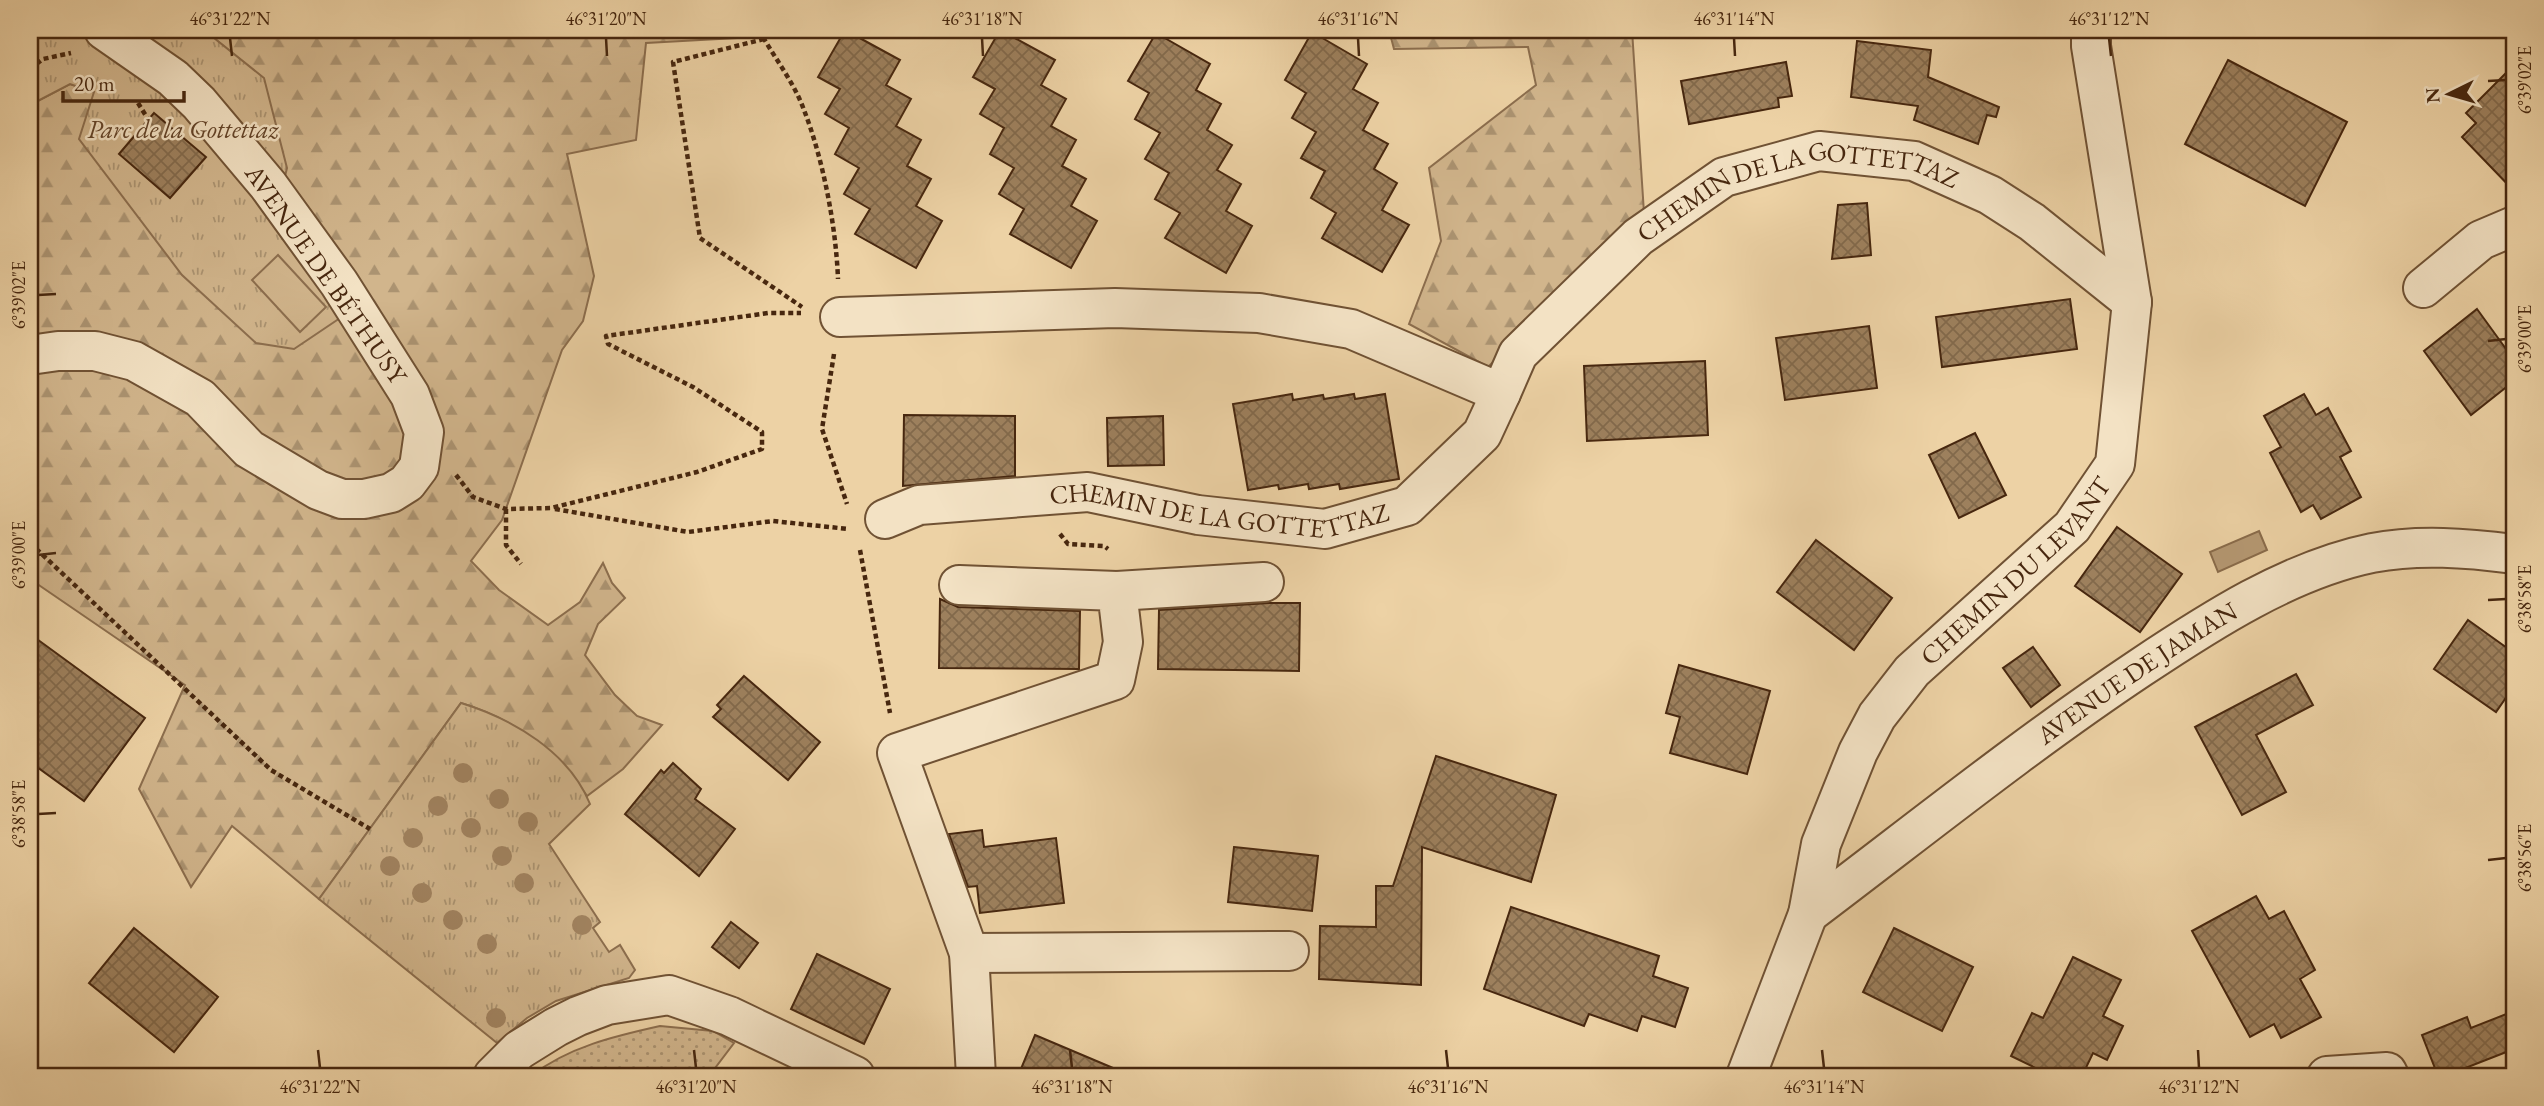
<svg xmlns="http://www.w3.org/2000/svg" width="2544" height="1106" viewBox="0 0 2544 1106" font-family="'EB Garamond',serif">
  <defs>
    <pattern id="grass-dots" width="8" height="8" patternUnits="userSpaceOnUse" patternTransform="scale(1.75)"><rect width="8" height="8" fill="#d1b58c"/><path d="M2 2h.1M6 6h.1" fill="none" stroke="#ab9371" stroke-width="1.8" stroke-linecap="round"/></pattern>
    <pattern id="forest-firs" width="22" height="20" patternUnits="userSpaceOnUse" patternTransform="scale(1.75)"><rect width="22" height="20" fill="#d1b58c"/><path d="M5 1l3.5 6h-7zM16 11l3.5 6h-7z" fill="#ab9371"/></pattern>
    <pattern id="park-tufts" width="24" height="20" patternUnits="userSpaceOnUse" patternTransform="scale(1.75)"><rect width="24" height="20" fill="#d1b58c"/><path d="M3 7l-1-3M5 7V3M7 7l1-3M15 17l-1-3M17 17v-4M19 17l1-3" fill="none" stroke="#ab9371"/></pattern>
    <pattern id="building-cross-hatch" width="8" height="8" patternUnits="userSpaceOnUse" patternTransform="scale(1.75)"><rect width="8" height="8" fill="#9d805d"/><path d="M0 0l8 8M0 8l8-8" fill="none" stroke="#82694b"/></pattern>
  </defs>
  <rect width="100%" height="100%" fill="#edd2a5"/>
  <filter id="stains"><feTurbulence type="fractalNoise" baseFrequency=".00286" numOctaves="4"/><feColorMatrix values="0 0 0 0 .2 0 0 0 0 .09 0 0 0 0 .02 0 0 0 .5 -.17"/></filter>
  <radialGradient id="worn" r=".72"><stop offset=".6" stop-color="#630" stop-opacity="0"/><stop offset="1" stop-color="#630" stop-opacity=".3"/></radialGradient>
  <!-- grass -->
  <path fill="url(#grass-dots)" stroke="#8c6e4e" stroke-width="2" d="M660 1026 713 1031 734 1043 709 1076H531C568 1047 615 1036 660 1026Z"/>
  <!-- forest -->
  <g fill="url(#forest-firs)" stroke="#8c6e4e" stroke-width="2">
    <path d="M204 30H747L737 38 646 43 636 140 567 154 594 276 583 321 562 350 502 520 471 561 499 590 548 625 580 602 603 563 612 583 625 598 598 624 585 655 615 695 637 716 662 725 623 769 587 796C556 750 514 719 461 703L319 899 232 826 191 887 139 789 185 685 30 579V105L70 84 94 92 276 213 264 79Z"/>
    <path d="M1389 30H1632L1644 213 1488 367 1409 324 1441 241 1429 168 1536 85 1528 47 1394 49Z"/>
  </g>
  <!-- park -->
  <g fill="url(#park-tufts)" stroke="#8c6e4e" stroke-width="2">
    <path d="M30 30H128L139 38 155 30H204L264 78 287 168 276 213 346 314 294 349 256 343 182 275 79 139 94 92 70 84 30 105Z"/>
    <path d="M461 703C513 719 569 752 590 804L549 844 600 922 593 928 609 952 620 945 635 970 629 978 556 1001 527 1018 497 1043 319 899Z"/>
  </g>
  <!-- pitch -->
  <path fill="#d1b58c" stroke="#8c6e4e" stroke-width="2" d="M278 255 326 307 300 332 252 280Z"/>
  <!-- water -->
  <path fill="#b59872" stroke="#896b4a" stroke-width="2" d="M2259 531 2267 550 2218 572 2210 552Z"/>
  <!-- building -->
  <g fill="url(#building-cross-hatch)" stroke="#47270f" stroke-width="2">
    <path d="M845 30 900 60 886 85 911 99 896 126 921 140 907 166 931 179 916 206 942 221 916 268 855 234 870 209 844 194 859 168 835 154 849 128 825 114 840 89 818 77Z"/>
    <path d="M1000 30 1055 60 1041 85 1066 99 1051 126 1076 140 1062 166 1086 179 1071 206 1097 221 1071 268 1010 234 1024 209 999 194 1014 168 990 154 1004 128 980 114 995 89 973 77Z"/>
    <path d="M1312 32 1367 64 1353 89 1378 103 1363 130 1388 144 1374 169 1397 183 1382 210 1409 225 1382 272 1322 238 1336 213 1311 198 1325 171 1301 158 1316 132 1292 118 1306 93 1285 80Z"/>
    <path d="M1156 33 1210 64 1196 90 1221 104 1207 130 1232 145 1217 170 1241 184 1226 211 1252 226 1226 273 1165 238 1180 213 1155 199 1169 173 1145 159 1160 133 1135 119 1149 93 1128 81Z"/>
    <path d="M1857 41 1931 50 1928 77 1999 107 1996 117 1987 115 1978 144 1914 120 1918 106 1851 97Z"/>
    <path d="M2228 60 2347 122 2305 206 2185 144Z"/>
    <path d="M1786 62 1792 96 1778 98 1779 107 1689 124 1681 81Z"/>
    <path d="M2514 65V191L2462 137 2476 123 2466 113Z"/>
    <path d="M154 113 206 157 170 198 119 154Z"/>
    <path d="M1867 203 1871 255 1832 259 1838 205Z"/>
    <path d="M2070 299 2077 349 1942 367 1936 317Z"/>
    <path d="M2477 309 2514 360V381L2471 415 2424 351Z"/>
    <path d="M1869 326 1877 388 1785 400 1776 338Z"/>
    <path d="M1705 361 1708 435 1587 441 1584 366Z"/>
    <path d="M1292 394 1293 400 1323 395 1324 399 1354 394 1355 399 1385 394 1399 479 1340 489 1339 484 1309 489 1308 484 1279 489 1278 485 1248 490 1233 404Z"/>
    <path d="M2304 394 2316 415 2328 408 2351 451 2340 457 2361 497 2321 519 2313 505 2301 512 2270 453 2281 447 2264 416Z"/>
    <path d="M904 415 1015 416V476L903 486Z"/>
    <path d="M1163 416 1164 465 1108 466 1107 418Z"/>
    <path d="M1975 433 2006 495 1959 518 1929 455Z"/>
    <path d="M2117 527 2182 574 2140 632 2075 586Z"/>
    <path d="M1816 540 1892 598 1854 650 1777 592Z"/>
    <path d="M940 599 958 607 1080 611 1079 669 939 668Z"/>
    <path d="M1269 603H1300L1299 671 1158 669 1159 610Z"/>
    <path d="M2468 620 2514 653V686L2496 712 2434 669Z"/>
    <path d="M30 634 145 718 84 801 30 762Z"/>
    <path d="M2033 647 2060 685 2031 707 2003 668Z"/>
    <path d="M1679 665 1770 691 1747 774 1670 753 1680 717 1666 713Z"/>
    <path d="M2296 674 2313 705 2256 735 2286 792 2242 815 2195 727Z"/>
    <path d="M744 676 820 742 788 780 713 717 721 709 717 705Z"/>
    <path d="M1436 756 1556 795 1531 882 1422 847 1421 985 1319 979 1320 926 1376 927V886H1393Z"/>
    <path d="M673 763 701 789 695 799 735 829 699 876 625 814 661 770 664 773Z"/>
    <path d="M982 830 984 847 1056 838 1064 903 980 913 977 886 968 887 949 834Z"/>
    <path d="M1234 847 1318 856 1312 911 1228 902Z"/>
    <path d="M2256 896 2269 919 2284 911 2315 970 2300 979 2321 1017 2281 1038 2274 1024 2250 1037 2192 931Z"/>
    <path d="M1511 907 1659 956 1653 976 1688 988 1675 1027 1642 1016 1637 1031 1589 1014 1584 1026 1484 989Z"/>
    <path d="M731 922 758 943 739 968 712 947Z"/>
    <path d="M134 928 218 997 174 1052 89 983Z"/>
    <path d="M1894 928 1973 967 1942 1031 1863 992Z"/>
    <path d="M817 954 890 989 864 1044 791 1009Z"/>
    <path d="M2073 957 2121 980 2103 1016 2123 1026 2107 1060 2093 1053 2082 1076H2052L2011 1056 2032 1013 2043 1018Z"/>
    <path d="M2514 1011V1049L2445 1076H2438L2422 1035 2467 1017 2471 1028Z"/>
    <path d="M1035 1035 1132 1076H1018Z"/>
  </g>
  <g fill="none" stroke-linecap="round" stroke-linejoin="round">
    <!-- minor casing -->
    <g stroke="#705234" stroke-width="42">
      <g id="minor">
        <path d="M2423 288 2481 240 2514 226"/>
        <path id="s1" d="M840 317 1115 308 1259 313 1351 329 1501 393 1518 354 1638 237 1724 177 1819 151 1914 161 1990 195 2032 222 2132 302"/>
        <path d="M30 355 58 351H95L134 361 200 398 249 449 318 490 342 499H364L391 493 407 483 419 467 424 432 410 395 339 283 268 185 199 103 173 78 104 30"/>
        <path id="s2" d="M885 519 919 505 1088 492 1198 515 1325 529 1407 506 1482 434 1501 393"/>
        <path d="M959 585 1117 591 1123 642 1115 680 897 753 969 953 976 1076"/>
        <path d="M1117 591 1264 582"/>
        <path id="s3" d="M1808 914C1918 831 2026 744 2140 668 2209 622 2289 570 2372 553 2419 544 2467 548 2514 554"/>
        <path d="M969 953 1289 951"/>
        <path d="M493 1076 519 1050 556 1027 578 1016 607 1005 669 995 729 1016 855 1076"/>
        <path id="s4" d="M1746 1076 1808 914 1821 844 1858 752 1877 716 1912 671 2072 527 2115 464 2132 302 2091 46V30"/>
        <path d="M2327 1076 2387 1072 2389 1076"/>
      </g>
    </g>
    <!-- path -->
    <g stroke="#47270f" stroke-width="4.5" stroke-dasharray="5 3.5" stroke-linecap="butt">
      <path d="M759 30C773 56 794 82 804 110 823 159 836 226 838 279"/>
      <path d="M764 39 673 62 700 238 802 307"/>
      <path d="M30 69 43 59 71 53"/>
      <path d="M138 103 148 119"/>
      <path d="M834 354 822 429 847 504"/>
      <path d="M456 475 473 497 506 509 551 508 697 472 762 449V432L693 387 608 344 606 336 768 313H801"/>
      <path d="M506 509V545L521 564"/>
      <path d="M555 509 688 532 773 521 848 529"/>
      <path d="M1060 534 1068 544 1104 546 1108 549"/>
      <path d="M30 543 271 770 370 829"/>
      <path d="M860 550 890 713"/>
    </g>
    <!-- minor -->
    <use href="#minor" stroke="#f3e2c4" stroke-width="38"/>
  </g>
  <!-- trees -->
  <g fill="#a18360">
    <circle cx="463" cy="773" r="10"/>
    <circle cx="499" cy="799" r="10"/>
    <circle cx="438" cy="806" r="10"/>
    <circle cx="528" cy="822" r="10"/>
    <circle cx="471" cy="828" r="10"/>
    <circle cx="413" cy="838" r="10"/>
    <circle cx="502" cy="856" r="10"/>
    <circle cx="390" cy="866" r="10"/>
    <circle cx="524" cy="883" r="10"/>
    <circle cx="422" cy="893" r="10"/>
    <circle cx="453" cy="920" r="10"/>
    <circle cx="582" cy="925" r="10"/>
    <circle cx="487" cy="944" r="10"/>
    <circle cx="496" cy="1018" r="10"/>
  </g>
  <!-- ticks -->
  <path fill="none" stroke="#47270f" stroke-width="2.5" d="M230 38 232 56M606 38 607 56M982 38 983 56M1358 38 1359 56M1734 38 1735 56M2109 38 2111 56M2488 81 2506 80M38 295 56 294M2488 341 2506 339M38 555 56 553M2488 600 2506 599M38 814 56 813M2488 860 2506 858M318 1050 320 1068M694 1050 696 1068M1070 1050 1072 1068M1446 1050 1448 1068M1822 1050 1824 1068M2198 1050 2199 1068"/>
  <g text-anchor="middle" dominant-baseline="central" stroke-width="5" stroke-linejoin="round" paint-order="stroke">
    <!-- park labels -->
    <g font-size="26" font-style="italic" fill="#634328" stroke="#f3e2c4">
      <text x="183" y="129">Parc de la Gottettaz</text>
    </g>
    <!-- street labels -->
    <g font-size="26" fill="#47270f" stroke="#f3e2c4">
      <text stroke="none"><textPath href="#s1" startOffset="1060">CHEMIN DE LA GOTTETTAZ</textPath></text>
      <text transform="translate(326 274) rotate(55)">AVENUE DE BÉTHUSY</text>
      <text stroke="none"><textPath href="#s2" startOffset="340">CHEMIN DE LA GOTTETTAZ</textPath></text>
      <text stroke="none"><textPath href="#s4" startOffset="586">CHEMIN DU LEVANT</textPath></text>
      <text stroke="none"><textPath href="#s3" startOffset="408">AVENUE DE JAMAN</textPath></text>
    </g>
  </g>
  <!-- margin -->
  <rect width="2544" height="1106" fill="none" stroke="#edd2a5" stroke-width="77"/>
  <!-- north arrow -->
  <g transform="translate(2449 94) rotate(265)" stroke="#f3e2c4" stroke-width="5" paint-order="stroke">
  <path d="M0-5L12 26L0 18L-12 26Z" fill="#47270f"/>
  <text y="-10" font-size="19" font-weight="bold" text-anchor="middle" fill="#47270f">N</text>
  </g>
  <!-- scale -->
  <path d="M63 91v10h121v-10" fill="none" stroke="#47270f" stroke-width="3.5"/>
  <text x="74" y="91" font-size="21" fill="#47270f" stroke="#f3e2c4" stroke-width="5" paint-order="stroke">20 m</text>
  <rect x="38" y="38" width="2468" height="1030" fill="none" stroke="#47270f" stroke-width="2.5"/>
  <g font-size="18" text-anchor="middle" fill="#47270f">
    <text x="230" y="25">46°31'22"N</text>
    <text x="606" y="25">46°31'20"N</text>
    <text x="982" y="25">46°31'18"N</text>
    <text x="1358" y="25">46°31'16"N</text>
    <text x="1734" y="25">46°31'14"N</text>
    <text x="2109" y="25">46°31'12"N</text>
    <text transform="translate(2525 80) rotate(-90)" y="6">6°39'02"E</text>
    <text transform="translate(19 295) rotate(-90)" y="6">6°39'02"E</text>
    <text transform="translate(2525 339) rotate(-90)" y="6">6°39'00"E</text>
    <text transform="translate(19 555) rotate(-90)" y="6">6°39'00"E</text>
    <text transform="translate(2525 599) rotate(-90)" y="6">6°38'58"E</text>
    <text transform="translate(19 814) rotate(-90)" y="6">6°38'58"E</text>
    <text transform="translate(2525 858) rotate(-90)" y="6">6°38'56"E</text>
    <text x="320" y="1093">46°31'22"N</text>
    <text x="696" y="1093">46°31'20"N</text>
    <text x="1072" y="1093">46°31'18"N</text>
    <text x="1448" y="1093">46°31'16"N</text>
    <text x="1824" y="1093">46°31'14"N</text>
    <text x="2199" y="1093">46°31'12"N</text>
  </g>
  <rect width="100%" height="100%" filter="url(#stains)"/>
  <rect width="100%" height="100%" fill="url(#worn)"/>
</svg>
